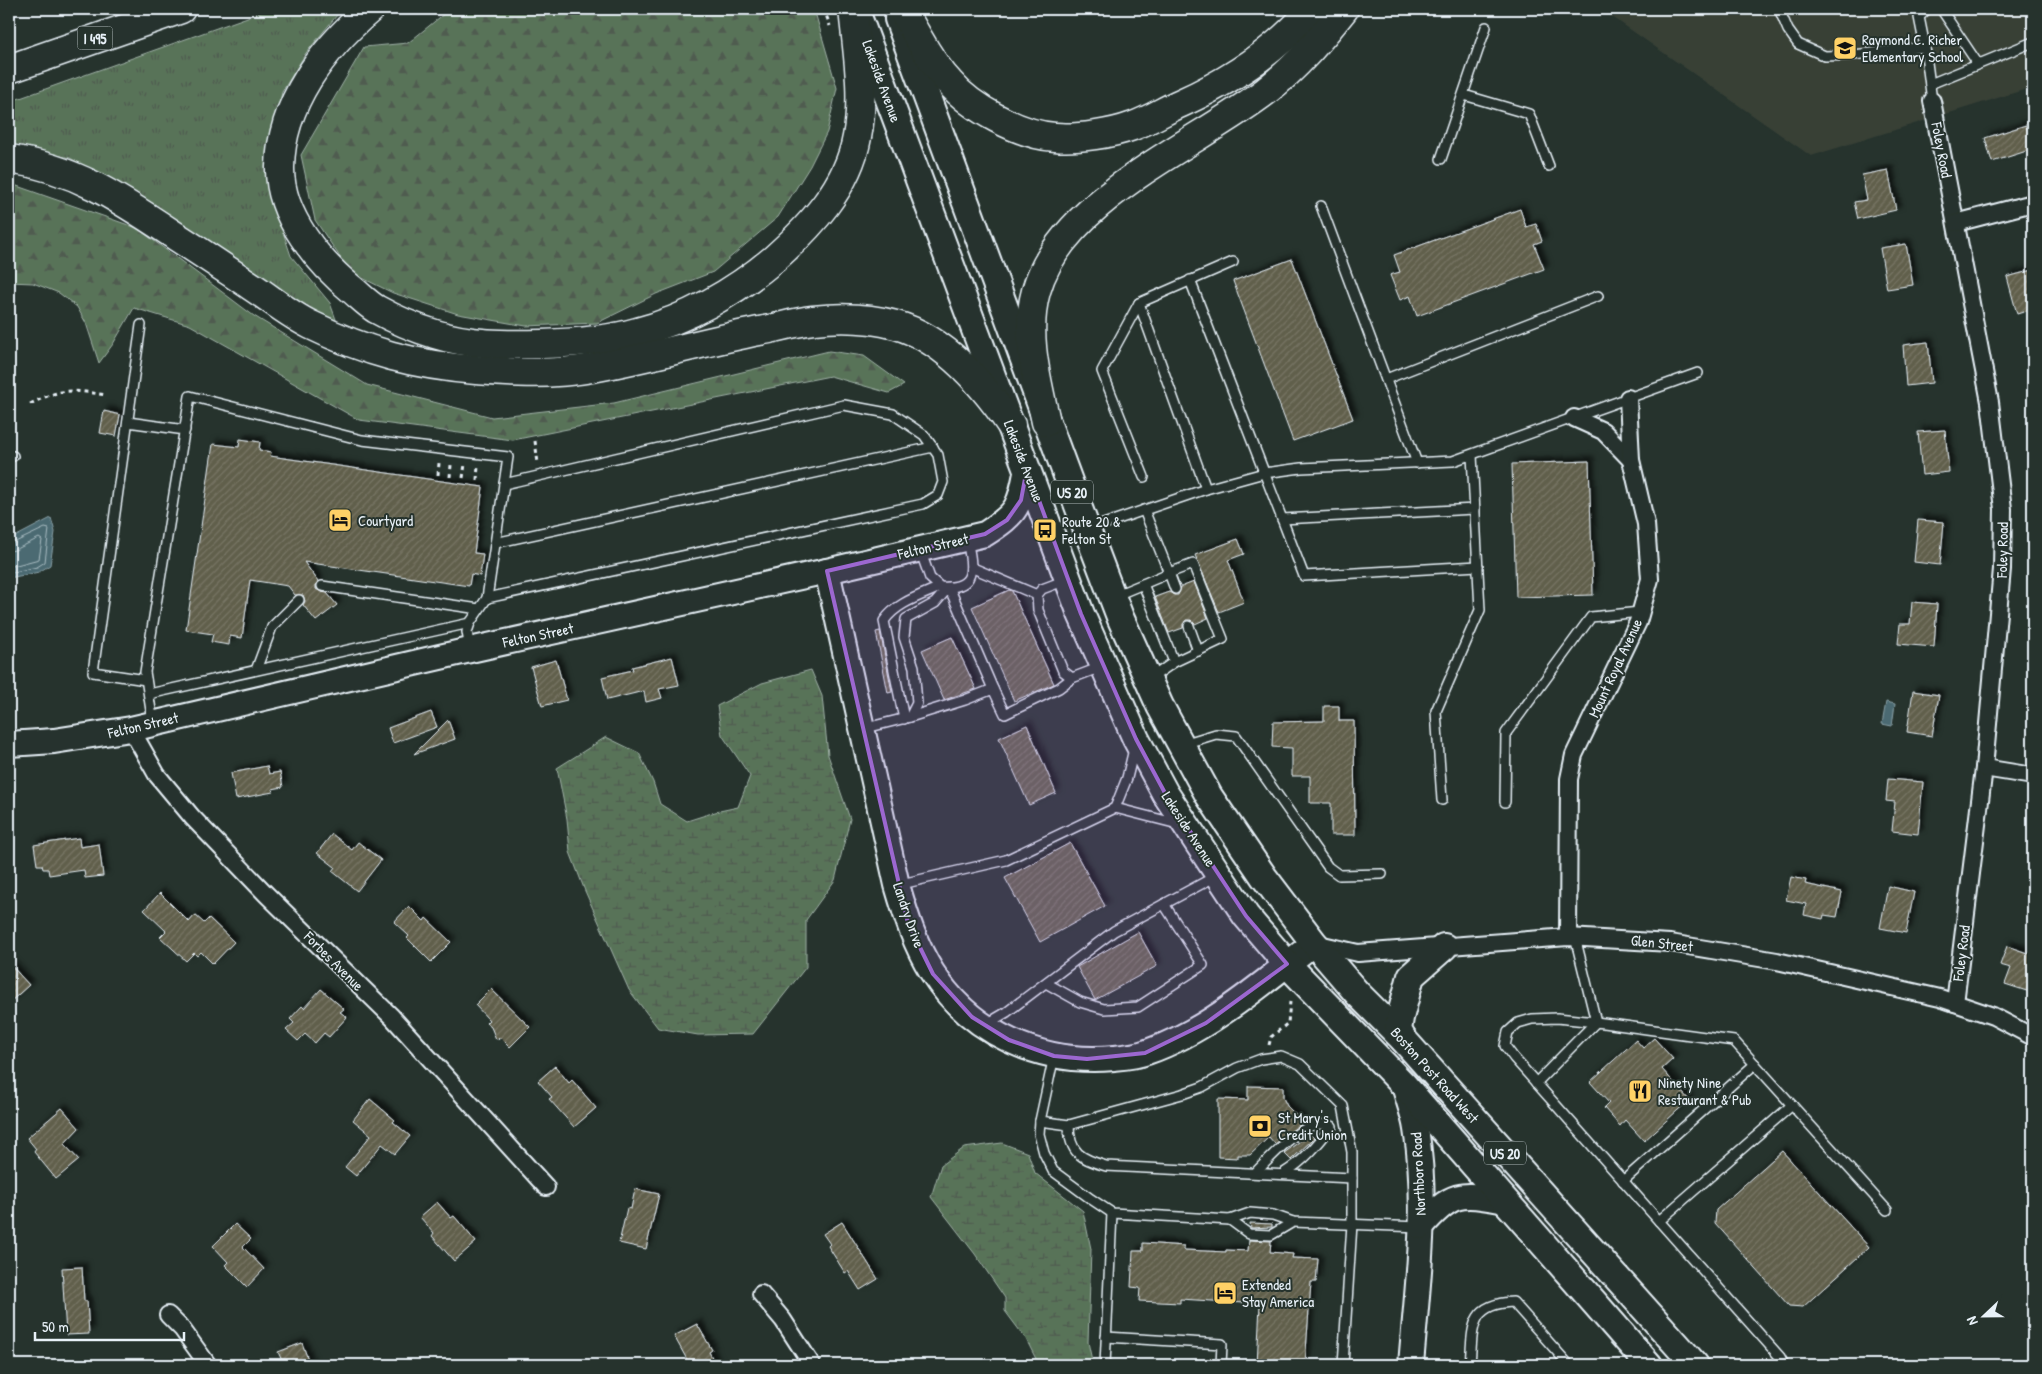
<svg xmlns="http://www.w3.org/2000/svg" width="2042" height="1374" viewBox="0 0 2042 1374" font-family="'Patrick Hand',sans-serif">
  <defs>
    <pattern id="grass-tufts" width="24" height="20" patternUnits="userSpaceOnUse" patternTransform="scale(1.25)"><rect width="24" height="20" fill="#597358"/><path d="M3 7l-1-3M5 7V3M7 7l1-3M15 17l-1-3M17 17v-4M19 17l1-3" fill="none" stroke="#4f5b50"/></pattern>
    <pattern id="forest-firs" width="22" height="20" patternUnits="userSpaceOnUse" patternTransform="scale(1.25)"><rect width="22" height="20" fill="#597358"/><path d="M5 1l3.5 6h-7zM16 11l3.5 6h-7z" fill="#4f5b50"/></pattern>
    <pattern id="wetland-marsh" width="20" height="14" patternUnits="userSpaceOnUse" patternTransform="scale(1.25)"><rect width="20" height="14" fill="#597358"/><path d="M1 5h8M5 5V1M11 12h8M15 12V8" fill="none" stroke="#4f5b50"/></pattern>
    <pattern id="building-hatch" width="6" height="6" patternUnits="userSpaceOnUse" patternTransform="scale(1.25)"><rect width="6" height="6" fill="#615f4b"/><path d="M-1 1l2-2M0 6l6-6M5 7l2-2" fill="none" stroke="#787666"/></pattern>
    <filter id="shadow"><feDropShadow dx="4.5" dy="-4.5" stdDeviation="2.5" flood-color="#0009"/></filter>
  </defs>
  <rect width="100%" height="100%" fill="#26332d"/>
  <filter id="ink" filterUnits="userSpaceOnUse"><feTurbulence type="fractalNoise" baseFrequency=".02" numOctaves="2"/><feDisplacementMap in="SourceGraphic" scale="10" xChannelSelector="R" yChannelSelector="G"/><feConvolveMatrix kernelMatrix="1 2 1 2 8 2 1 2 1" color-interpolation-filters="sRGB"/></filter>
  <g filter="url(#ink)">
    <!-- built -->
    <path fill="#384036" d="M1601 9H2033V87L1811 156Z"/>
    <!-- grass -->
    <path fill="url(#grass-tufts)" stroke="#a0b2a8" d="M270 9H342L306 53 282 92 269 150 272 199 291 256 330 303 338 325 294 301 197 238 140 196 70 158 9 144V102Z"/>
    <!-- forest -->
    <g fill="url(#forest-firs)" stroke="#a0b2a8">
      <path d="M450 9H814L837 88 827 132 810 166 778 217 713 272 656 294 597 323 526 326 458 314 393 293 350 272 315 220 301 155 364 47 408 43Z"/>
      <path d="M14 185 137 228 254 316 367 385 492 417 614 403 829 351 864 356 904 385 889 393 830 376 513 440 359 420 190 325 134 308 113 344 99 363 86 323 77 307 59 293 33 283 9 282V186Z"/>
    </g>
    <!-- wetland -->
    <g fill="url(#wetland-marsh)" stroke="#a0b2a8">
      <path d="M811 670 822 696 828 755 850 819 835 880 806 920V967L753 1034 698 1035 658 1028 629 990 585 891 570 852 567 819 557 768 606 737 639 753 653 782 660 804 687 821 715 812 738 807 750 776 722 735 717 706 762 683Z"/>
      <path d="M1002 1143 1028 1153 1035 1173 1083 1211 1091 1249 1088 1342 1093 1365H1039L1026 1339 1005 1311V1298L975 1254 931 1197 941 1165 964 1148Z"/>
    </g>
    <!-- water -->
    <g fill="#4b6b72" stroke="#8aa1a8">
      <path d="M51 518 55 532 50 565 39 572 9 578V540Z"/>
      <path d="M1886 702 1895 704 1892 726 1882 724Z"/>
    </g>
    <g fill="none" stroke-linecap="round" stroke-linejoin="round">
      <!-- shore -->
      <g stroke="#a9bbc2" stroke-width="1">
        <path d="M9 545 45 528 49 529 45 562 37 567 9 573"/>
        <path d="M9 551 15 550 39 538 42 540 39 559 9 567"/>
      </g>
    </g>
    <!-- building -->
    <g fill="url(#building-hatch)" stroke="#e8f1f8" filter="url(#shadow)">
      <path d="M2026 125 2033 149 1992 162 1985 138Z"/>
      <path d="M1888 170 1896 210 1858 219 1854 202 1867 200 1862 175Z"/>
      <path d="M1520 209 1526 227 1536 224 1542 241 1534 244 1544 269 1417 316 1410 296 1400 300 1390 275 1400 272 1394 255Z"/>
      <path d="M1906 244 1913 285 1887 289 1880 248Z"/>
      <path d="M1292 259 1353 419 1293 441 1233 281Z"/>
      <path d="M2033 270V309L2017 314 2007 277Z"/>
      <path d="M1928 342 1932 383 1906 386 1903 345Z"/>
      <path d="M104 411 120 415 116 436 100 433Z"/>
      <path d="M1945 430 1949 472 1922 475 1918 432Z"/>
      <path d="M240 439 260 442 259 450 271 452 270 456 483 487 474 553 483 554 480 576 471 574 469 586 304 562 318 581 316 585V589L321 592 327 593 337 605 316 621 303 605 305 601 303 595H295L288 586 250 580 242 638 230 636 229 645 211 642 213 634 186 630 213 444 239 447Z"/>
      <path d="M1589 461 1593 595 1516 597 1512 464Z"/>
      <path d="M1918 520 1944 522 1940 565 1914 562Z"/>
      <path d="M1238 539 1244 554 1228 560 1244 602 1219 612 1195 555Z"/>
      <path d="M1194 582 1208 618 1195 624 1191 620H1186L1183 624V628L1169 633 1155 597 1169 592 1174 595H1178L1181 587Z"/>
      <path d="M1009 590 1012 591 1054 684 1014 701 972 607Z"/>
      <path d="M1912 602 1937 604 1934 647 1898 644 1900 624H1910Z"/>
      <path d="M880 631 892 692 888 693 876 632Z"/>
      <path d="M952 637 976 689 944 700 922 650Z"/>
      <path d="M672 657 679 685 659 689 662 698 646 702 644 691 607 700 602 677 633 670 632 667Z"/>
      <path d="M556 660 567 700 542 706 531 667Z"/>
      <path d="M1913 691 1939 695 1932 736 1907 732Z"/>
      <path d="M1324 706H1339V721H1354L1355 835H1331V803H1310V776H1292V748L1272 747 1273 722 1324 721Z"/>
      <path d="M431 712 437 727 393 743 388 728Z"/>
      <path d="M448 720 455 739 414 754Z"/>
      <path d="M1027 725 1056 793 1029 805 999 738Z"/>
      <path d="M267 766 269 774 280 772 283 787 272 789 273 792 236 799 231 773Z"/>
      <path d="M1888 779 1923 782 1918 834 1892 831 1895 802 1886 801Z"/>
      <path d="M332 834 352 850 358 842 381 860 357 891 332 871 335 867 317 853Z"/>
      <path d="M79 838 80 847 99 844 103 876 85 878 84 870 49 875 48 869H43L42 865H37L34 845Z"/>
      <path d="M1070 843 1105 906 1040 942 1005 878Z"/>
      <path d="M1791 877 1806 880 1805 884 1842 892 1837 917 1824 915 1823 919 1804 915 1806 904 1786 900Z"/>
      <path d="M1888 886 1914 892 1906 933 1880 928Z"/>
      <path d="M160 893 189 922 195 915 204 923 209 918 234 942 213 964 201 952 197 956 194 953 186 961 160 937 166 931 144 910Z"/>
      <path d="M409 906 424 921 426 918 451 942 431 962 407 938 409 936 394 922Z"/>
      <path d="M1138 932 1157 966 1095 1000 1077 967Z"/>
      <path d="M2007 946 2033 955V993L2005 984 2011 968 2000 965Z"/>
      <path d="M9 963 29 985 9 1003Z"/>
      <path d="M321 989 344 1009 340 1012 347 1017 329 1037 324 1033 315 1043 305 1034 298 1041 286 1030 294 1023 290 1019 302 1006 304 1008Z"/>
      <path d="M491 989 530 1027 510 1047 501 1038 496 1039 491 1027 486 1023 489 1020 475 1005Z"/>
      <path d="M1654 1038 1673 1059 1662 1069 1689 1100 1644 1141 1625 1120 1620 1126 1604 1108 1609 1103 1590 1082 1636 1040 1643 1048Z"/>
      <path d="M555 1066 569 1083 572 1080 596 1108 574 1127 549 1099 552 1097 538 1081Z"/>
      <path d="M1248 1086 1283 1087V1098L1287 1106 1302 1121 1301 1124 1275 1144 1269 1137 1250 1155H1238V1158L1218 1157V1099L1248 1100Z"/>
      <path d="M370 1099 395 1120 393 1122 410 1136 395 1154 382 1144 356 1176 345 1167 371 1135 353 1120Z"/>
      <path d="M62 1108 79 1128 64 1144 79 1160 56 1179 34 1152 36 1149 27 1138Z"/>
      <path d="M1310 1134 1314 1138 1291 1160 1284 1153Z"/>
      <path d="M1782 1151 1869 1247 1803 1307 1789 1306 1715 1223 1716 1210Z"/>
      <path d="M635 1189 659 1194 646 1249 619 1243 627 1208 631 1209Z"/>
      <path d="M437 1202 451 1218 454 1216 476 1242 454 1261 432 1236 434 1233 420 1217Z"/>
      <path d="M842 1222 878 1279 860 1290 848 1271 845 1273 828 1246 830 1244 823 1234Z"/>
      <path d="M1250 1223 1272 1224V1227L1251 1228Z"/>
      <path d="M235 1224 251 1239 243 1247 264 1269 247 1287 225 1265 228 1262 213 1246Z"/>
      <path d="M1249 1240 1271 1241 1270 1252 1293 1254 1292 1258 1318 1259 1316 1282H1311L1305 1365H1257L1260 1304 1180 1299V1303L1139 1301 1140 1288 1131 1287 1133 1251H1143V1243L1184 1246V1250L1226 1252V1250L1248 1251Z"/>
      <path d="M82 1267 84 1301H87L89 1334 66 1335 62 1268Z"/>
      <path d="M697 1324 712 1350 709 1352 716 1365H690L674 1336Z"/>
      <path d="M302 1343 310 1365H284L278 1352Z"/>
    </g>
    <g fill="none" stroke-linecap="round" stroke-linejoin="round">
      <!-- lane casing -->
      <g stroke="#e8f1f8" stroke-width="12">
        <g id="lane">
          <path d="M1779 9 1788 30 1798 44 1825 56 1853 55 1925 47"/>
          <path d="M1927 9 1919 17 1925 47 1932 101"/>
          <path d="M1941 9 1978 64"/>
          <path d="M1930 84 2033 42"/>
          <path d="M1464 95 1529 114 1549 166"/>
          <path d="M1441 159 1486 27"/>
          <path d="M1321 206 1417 463"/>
          <path d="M1190 280 1304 576 1478 566"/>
          <path d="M1139 303 1206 489"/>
          <path d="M141 325 93 672 146 680"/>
          <path d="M1386 379 1598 296"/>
          <path d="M128 422 185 430"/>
          <path d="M9 458 13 456"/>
          <path d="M1144 477 1102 371 1139 303 1233 262"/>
          <path d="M1282 519 1475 509"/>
          <path d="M1089 529 1206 489 1264 473 1301 468 1453 461 1698 373"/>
          <path d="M495 543 933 447"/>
          <path d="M920 550 930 578 940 587C977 590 973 568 967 540"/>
          <path d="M973 568 1037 595"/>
          <path d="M1066 580 1042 589 1037 595 1038 610 1063 671 1072 678 1101 667"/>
          <path d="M1143 584 1169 573 1144 510"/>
          <path d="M322 586 479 609"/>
          <path d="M1114 596 1143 584 1174 662 1150 679"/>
          <path d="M487 598 923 504 938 495 943 482 938 455 924 435 893 414 844 405 504 484"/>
          <path d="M1189 626 1198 651"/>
          <path d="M1174 662 1223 639 1193 564 1169 573 1175 589"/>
          <path d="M256 670 272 627 299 600"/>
          <path d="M149 694 470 623"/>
          <path d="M910 717 965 700 993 689 1005 714 1059 688 1072 678"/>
          <path d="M904 719 884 621C896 603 920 596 940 587"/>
          <path d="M153 723 145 672 190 396 362 440 508 457 487 598 470 623 467 632 470 649"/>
          <path d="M862 729 910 717 917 703 914 667 904 637 906 619 935 603 949 587 993 689"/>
          <path d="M1183 744 1216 734 1236 736 1328 867 1339 875 1382 874"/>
          <path d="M1442 800 1436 711 1480 610 1472 455"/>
          <path d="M1505 802 1506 733 1591 617 1640 612"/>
          <path d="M1115 808 1127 778 1134 749"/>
          <path d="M897 885 1006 860 1115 808 1178 824"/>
          <path d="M1575 937 1596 1022"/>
          <path d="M1046 983 1080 1002 1104 1009 1138 1007 1203 965 1164 904"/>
          <path d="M985 1025 1007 1012 1114 931 1218 875"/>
          <path d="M1054 1056 1040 1121 1039 1134 1044 1153 1053 1171 1091 1199 1112 1213 1230 1220 1250 1213 1273 1215 1293 1222 1420 1227"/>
          <path d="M1536 1083 1596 1022"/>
          <path d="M1040 1121 1069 1125 1182 1094 1202 1087 1237 1068 1261 1059 1281 1056 1300 1064 1343 1106 1352 1152V1224L1343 1365"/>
          <path d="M1069 1125C1069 1153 1081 1159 1106 1166L1352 1178"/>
          <path d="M1256 1172C1270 1158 1299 1125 1320 1124 1323 1124 1328 1125 1332 1126 1318 1144 1304 1161 1284 1173"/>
          <path d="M1623 1181 1755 1064"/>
          <path d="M1230 1220 1249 1234 1271 1235 1293 1222"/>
          <path d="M1659 1221 1792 1105"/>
          <path d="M1106 1337 1222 1344 1221 1365"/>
          <path d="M1105 1365 1112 1213"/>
          <path d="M1470 1365C1473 1330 1468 1304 1513 1302L1569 1365"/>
          <path d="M1784 1365 1780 1357 1514 1058 1505 1046 1508 1032 1518 1023 1532 1019 1557 1018 1596 1022 1734 1041 1887 1210"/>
        </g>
      </g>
      <!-- street casing -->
      <g stroke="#e8f1f8" stroke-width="20">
        <g id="street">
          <path d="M1932 101 1990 402 2003 509 2002 569 1984 768 1955 1003"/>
          <path d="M1956 223 2033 203"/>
          <path d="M1574 418 1603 431 1631 460"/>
          <path d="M131 729 157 775 192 817 266 894 392 1017 546 1187"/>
          <path d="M1984 768 2033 776"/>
          <path d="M1568 937 1569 779 1574 755 1638 622 1650 579 1646 524 1631 460 1628 398"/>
          <path d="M1314 943 1358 953 1568 937 1670 943 1777 961 1940 998 1993 1016 2033 1037"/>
          <path d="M761 1294 783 1320 812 1365"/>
          <path d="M168 1315 182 1329 208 1365"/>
        </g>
      </g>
      <!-- secondary casing -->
      <g stroke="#e8f1f8" stroke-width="28">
        <g id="secondary">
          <path d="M827 571 897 885C906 916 915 945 932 972 971 1034 1042 1065 1114 1058 1125 1057 1137 1056 1147 1052 1208 1031 1264 982 1314 943"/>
          <path d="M9 744 54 741 131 729 470 650 827 571 985 534C1018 513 1020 506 1027 468"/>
          <path d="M1404 1085C1408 1100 1414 1115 1416 1129 1429 1207 1417 1288 1411 1365"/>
          <path d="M1421 1227C1453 1190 1461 1193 1506 1201"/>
        </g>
      </g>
      <!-- primary casing -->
      <g stroke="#e8f1f8" stroke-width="30">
        <g id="primary">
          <path d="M859 19 1081 614 1136 739 1165 793 1246 916 1287 964 1404 1085 1649 1365"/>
          <path d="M898 19 1087 530 1120 617 1160 706 1209 796 1264 877 1314 943 1357 993 1403 1039 1695 1365"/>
          <path d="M1403 1039 1398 1030 1400 1018 1411 976 1444 947"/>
        </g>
      </g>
      <!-- highway casing -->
      <g stroke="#e8f1f8" stroke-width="31">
        <g id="highway">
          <path d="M370 9C324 48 281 103 280 167 279 216 319 263 355 292 362 298 368 304 376 309 394 319 415 328 435 334 469 345 506 345 542 344 573 343 607 341 637 332 686 320 735 292 774 259 810 227 848 187 857 137 865 96 857 50 853 9"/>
          <path d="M902 9C916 34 930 61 949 82 971 108 1020 135 1055 137 1077 139 1112 134 1133 126 1150 120 1165 110 1181 103 1230 81 1277 50 1312 9"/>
          <path d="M9 69 181 9"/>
          <path d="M9 159C76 168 123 201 177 237 202 253 227 270 251 286 271 299 290 315 311 325 366 352 415 365 476 370 514 373 553 375 592 368 648 358 703 342 759 331 777 328 795 322 813 320 840 317 870 318 896 325 945 339 983 384 1011 425"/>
          <path d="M1046 422C1037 380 1024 334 1036 291 1061 200 1196 145 1266 91 1297 67 1320 39 1344 9"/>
        </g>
      </g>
      <!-- path -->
      <g stroke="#e8f1f8" stroke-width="3" stroke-dasharray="4 4" stroke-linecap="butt">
        <path d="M824 9 830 26"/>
        <path d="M30 404C64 387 70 390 107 395"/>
        <path d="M535 441 538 463"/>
        <path d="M438 475 439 463"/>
        <path d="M450 477 451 465"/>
        <path d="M463 478 465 464"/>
        <path d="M477 480 478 466"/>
        <path d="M1269 1045 1271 1037 1288 1023 1290 1002"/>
      </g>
      <!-- lane -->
      <use href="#lane" stroke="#26332d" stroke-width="9"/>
      <!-- street -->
      <use href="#street" stroke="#26332d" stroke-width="16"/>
      <!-- secondary -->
      <use href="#secondary" stroke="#26332d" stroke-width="24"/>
      <!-- primary -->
      <use href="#primary" stroke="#26332d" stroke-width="26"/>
      <!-- highway -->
      <use href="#highway" stroke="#26332d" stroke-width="28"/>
    </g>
  </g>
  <!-- marked area -->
  <path fill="#9c67d0" fill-opacity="0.2" stroke="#9c67d0" stroke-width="4" stroke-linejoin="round" d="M1027 468 1081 614 1136 739 1165 793 1246 916 1287 964 1206 1023 1145 1053 1087 1059 1054 1056 1009 1040 972 1017 933 974 908 923 827 571 985 534 1007 520 1021 500Z"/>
  <!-- icons -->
  <defs>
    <g id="school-square" transform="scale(1.25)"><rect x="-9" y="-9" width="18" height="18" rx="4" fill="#ffd166" stroke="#26332d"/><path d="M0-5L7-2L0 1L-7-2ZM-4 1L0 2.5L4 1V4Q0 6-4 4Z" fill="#111"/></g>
    <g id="hotel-square" transform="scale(1.25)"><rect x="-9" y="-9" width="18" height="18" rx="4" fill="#ffd166" stroke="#26332d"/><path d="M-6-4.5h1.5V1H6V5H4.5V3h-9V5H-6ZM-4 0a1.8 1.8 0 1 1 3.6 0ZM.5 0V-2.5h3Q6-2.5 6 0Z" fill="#111"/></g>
    <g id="bus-square" transform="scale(1.25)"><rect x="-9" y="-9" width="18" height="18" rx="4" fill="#ffd166" stroke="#26332d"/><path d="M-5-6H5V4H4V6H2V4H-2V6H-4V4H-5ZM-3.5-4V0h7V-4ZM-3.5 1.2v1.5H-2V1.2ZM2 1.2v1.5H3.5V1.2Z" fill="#111"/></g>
    <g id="restaurant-square" transform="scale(1.25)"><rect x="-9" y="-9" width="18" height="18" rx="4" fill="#ffd166" stroke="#26332d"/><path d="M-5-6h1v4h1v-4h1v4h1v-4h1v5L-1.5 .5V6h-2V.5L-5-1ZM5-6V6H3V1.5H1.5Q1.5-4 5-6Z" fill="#111"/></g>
    <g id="bank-square" transform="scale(1.25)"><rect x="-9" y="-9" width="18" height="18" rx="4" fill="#ffd166" stroke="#26332d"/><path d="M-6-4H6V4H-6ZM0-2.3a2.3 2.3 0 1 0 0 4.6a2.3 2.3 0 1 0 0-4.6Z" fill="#111"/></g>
  </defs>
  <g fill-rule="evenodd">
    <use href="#school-square" x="1845" y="48"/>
    <use href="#hotel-square" x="340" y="520"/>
    <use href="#bus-square" x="1045" y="530"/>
    <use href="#restaurant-square" x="1640" y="1091"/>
    <use href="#bank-square" x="1260" y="1126"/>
    <use href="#hotel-square" x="1225" y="1293"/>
  </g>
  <g text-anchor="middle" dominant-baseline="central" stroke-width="4" stroke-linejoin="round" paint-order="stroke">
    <!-- shield labels -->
    <g fill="#26332d" stroke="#aeb8bb" stroke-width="1">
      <rect x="77.5" y="26.5" width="35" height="23" rx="4"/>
      <rect x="1051" y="480.5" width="42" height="23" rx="4"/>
      <rect x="1484" y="1141.5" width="42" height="23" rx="4"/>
    </g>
    <g font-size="14" font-weight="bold" fill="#e8f1f8">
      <text x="95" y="38">I 495</text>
      <text x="1072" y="492">US 20</text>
      <text x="1505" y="1153">US 20</text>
    </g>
    <!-- poi labels -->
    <g font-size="15" fill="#e8f1f8" stroke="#26332d" text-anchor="start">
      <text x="1862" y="39">Raymond C. Richer<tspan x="1862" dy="17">Elementary School</tspan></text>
      <text x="358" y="520">Courtyard</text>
      <text x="1062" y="521">Route 20 &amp;<tspan x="1062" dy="17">Felton St</tspan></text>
      <text x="1658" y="1082">Ninety Nine<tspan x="1658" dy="17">Restaurant &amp; Pub</tspan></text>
      <text x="1278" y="1117">St Mary's<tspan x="1278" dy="17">Credit Union</tspan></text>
      <text x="1242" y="1284">Extended<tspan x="1242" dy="17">Stay America</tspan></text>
    </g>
    <!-- street labels -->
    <g font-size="15" fill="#e8f1f8" stroke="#26332d">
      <text transform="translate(882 81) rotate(70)">Lakeside Avenue</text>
      <text transform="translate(1942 150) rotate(79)">Foley Road</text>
      <text transform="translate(1024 461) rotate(69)">Lakeside Avenue</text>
      <text transform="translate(933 546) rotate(-13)">Felton Street</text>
      <text transform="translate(2002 550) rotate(-89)">Foley Road</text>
      <text transform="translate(538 635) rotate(-12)">Felton Street</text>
      <text transform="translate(1615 668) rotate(-65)">Mount Royal Avenue</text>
      <text transform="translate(143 725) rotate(-13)">Felton Street</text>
      <text transform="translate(1189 829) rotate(57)">Lakeside Avenue</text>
      <text transform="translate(909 915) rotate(71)">Landry Drive</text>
      <text transform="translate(1662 943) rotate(6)">Glen Street</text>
      <text transform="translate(1961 953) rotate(-83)">Foley Road</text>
      <text transform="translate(334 961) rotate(45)">Forbes Avenue</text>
      <text transform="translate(1435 1075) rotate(48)">Boston Post Road West</text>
      <text transform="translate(1418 1174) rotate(-93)">Northboro Road</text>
    </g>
  </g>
  <!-- margin -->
  <rect width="2042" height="1374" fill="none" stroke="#26332d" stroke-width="30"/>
  <rect x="15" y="15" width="2012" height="1344" fill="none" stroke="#e8f1f8" stroke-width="2" filter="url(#ink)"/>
  <!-- north arrow -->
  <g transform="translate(1984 1316) rotate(248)" stroke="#26332d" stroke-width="4" paint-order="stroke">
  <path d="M0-4L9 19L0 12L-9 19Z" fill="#e8f1f8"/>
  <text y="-8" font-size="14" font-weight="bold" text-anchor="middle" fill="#e8f1f8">N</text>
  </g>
  <!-- scale -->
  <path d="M35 1332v8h149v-8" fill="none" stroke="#e8f1f8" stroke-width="2.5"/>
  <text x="42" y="1332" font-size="15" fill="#e8f1f8" stroke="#26332d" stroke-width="4" paint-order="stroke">50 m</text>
</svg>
